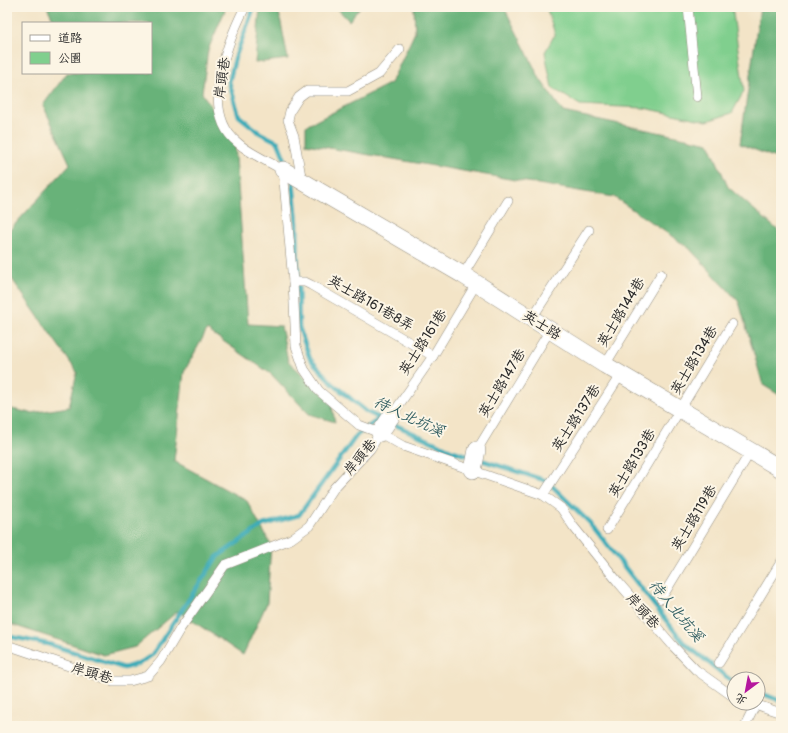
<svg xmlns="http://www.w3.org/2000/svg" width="788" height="733" viewBox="0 0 788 733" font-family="Pangolin,'LXGW WenKai TC',sans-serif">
  <rect width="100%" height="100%" fill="#fcf5e5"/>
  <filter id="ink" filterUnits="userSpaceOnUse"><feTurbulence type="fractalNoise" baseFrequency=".025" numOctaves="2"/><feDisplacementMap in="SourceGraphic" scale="8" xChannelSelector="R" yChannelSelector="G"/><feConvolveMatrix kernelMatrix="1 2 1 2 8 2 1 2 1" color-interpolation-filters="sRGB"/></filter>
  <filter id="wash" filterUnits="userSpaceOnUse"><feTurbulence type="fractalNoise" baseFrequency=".012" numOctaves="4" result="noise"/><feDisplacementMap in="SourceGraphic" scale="16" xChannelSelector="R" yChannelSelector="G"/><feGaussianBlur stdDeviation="0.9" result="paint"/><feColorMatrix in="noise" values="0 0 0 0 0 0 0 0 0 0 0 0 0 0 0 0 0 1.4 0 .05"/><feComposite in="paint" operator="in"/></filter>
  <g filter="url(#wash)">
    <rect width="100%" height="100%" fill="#f3e4c7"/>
    <!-- green -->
    <path fill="#80cf8e" stroke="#567d5c" d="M546 7H732L744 91 732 113 707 121 644 108 580 105 552 88 545 52 555 34Z"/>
    <!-- forest -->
    <g fill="#68b279" stroke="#4a6e52">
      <path d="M47 7 226 8 208 50 202 93 235 143 248 324 281 326 288 361 331 401 335 422 309 414 271 374 207 330 184 372 174 461 247 501 271 545 267 603 243 655 178 611 135 647 104 655 7 623V408L31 413 69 407 77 372 7 272V233L70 164 43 105 67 73H151V23H55Z"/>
      <path d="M260 7H278L288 59 255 63Z"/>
      <path d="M336 7H360L349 21Z"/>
      <path d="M414 7H504L540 79 563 112 709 143 728 187 781 233V396L763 385 739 302 689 248 614 197 306 144V126L391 83 415 32Z"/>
      <path d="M760 7H781V160L740 144Z"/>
    </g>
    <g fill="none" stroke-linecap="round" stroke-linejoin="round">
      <!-- stream -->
      <g stroke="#3cacb8" stroke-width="4.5">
        <path d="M254 7 235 58 229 82 239 116 260 133 278 142 288 167"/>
        <path d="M293 181 297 223 299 327 310 359 333 384 367 412 384 420"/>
        <path d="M391 423 453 451 547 481 591 524 683 642 734 683"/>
        <path d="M7 636 48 644 124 668 140 663 152 655 217 557 263 525 299 515 357 435 380 418"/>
        <path d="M758 692 781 701"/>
      </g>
    </g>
  </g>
  <g filter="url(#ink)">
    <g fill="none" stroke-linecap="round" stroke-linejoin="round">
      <!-- lane casing -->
      <g stroke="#8f8879" stroke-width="10">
        <g id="lane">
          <path d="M245 7C227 43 199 112 238 143 250 154 268 161 283 170L293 282 296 346 304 369 319 391 359 425 380 433"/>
          <path d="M688 7 697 97"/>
          <path d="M302 182 294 136 288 120 290 111 299 97 307 91H348L379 74 400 49"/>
          <path d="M463 275 508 201"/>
          <path d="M293 282H305L311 285 433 356"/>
          <path d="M532 318 589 230"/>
          <path d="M605 365 661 274"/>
          <path d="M392 415 433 356 476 284"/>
          <path d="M477 450 550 330"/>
          <path d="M543 495 621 374"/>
          <path d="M607 530 732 324"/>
          <path d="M661 599 751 451"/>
          <path d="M7 645 113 681H130L148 676 161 661 180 629 225 565 291 539 309 526 334 488 370 449 380 433 403 446 543 495 561 508 573 526 618 582 674 647 696 670 734 697"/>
          <path d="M719 663 781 562"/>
          <path d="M752 703 781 713"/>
          <path d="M745 726 756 704"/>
        </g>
      </g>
      <!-- street casing -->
      <g stroke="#8f8879" stroke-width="18">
        <g id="street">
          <path d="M283 170 463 275 605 365 781 469"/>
          <path d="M380 433 392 415"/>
          <path d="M473 470 477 450"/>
        </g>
      </g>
      <!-- lane -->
      <use href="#lane" stroke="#fff" stroke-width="9"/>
      <!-- street -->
      <use href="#street" stroke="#fff" stroke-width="17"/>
    </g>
  </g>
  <g text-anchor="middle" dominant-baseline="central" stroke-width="4" stroke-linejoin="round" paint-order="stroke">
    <!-- street labels -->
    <g font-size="14" fill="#2b2b2b" stroke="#fcf5e5">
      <text transform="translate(222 78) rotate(-82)">岸頭巷</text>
      <text transform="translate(371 303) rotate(30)">英士路161巷8弄</text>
      <text transform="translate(621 312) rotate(-59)">英士路144巷</text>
      <text transform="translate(542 325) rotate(32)">英士路</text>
      <text transform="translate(423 342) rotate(-57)">英士路161巷</text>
      <text transform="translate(694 360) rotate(-59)">英士路134巷</text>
      <text transform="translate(502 383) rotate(-59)">英士路147巷</text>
      <text transform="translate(576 418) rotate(-57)">英士路137巷</text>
      <text transform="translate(360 457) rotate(-50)">岸頭巷</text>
      <text transform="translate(632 463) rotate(-59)">英士路133巷</text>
      <text transform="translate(694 518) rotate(-59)">英士路119巷</text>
      <text transform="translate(643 611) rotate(49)">岸頭巷</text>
      <text transform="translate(92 673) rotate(17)">岸頭巷</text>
    </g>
    <!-- water labels -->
    <g font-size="15" font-style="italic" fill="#325f63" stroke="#fcf5e5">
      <text transform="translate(409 417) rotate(25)">待人北坑溪</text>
      <text transform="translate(676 611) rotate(50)">待人北坑溪</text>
    </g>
  </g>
  <!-- margin -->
  <rect width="788" height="733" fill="none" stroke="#fcf5e5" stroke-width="24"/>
  <!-- legend -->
  <rect x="22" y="22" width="130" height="52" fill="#fcf5e5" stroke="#a8a49b"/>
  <rect x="30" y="35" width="20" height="6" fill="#ffffff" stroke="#a8a49b"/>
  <text x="58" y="42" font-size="12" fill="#2b2b2b">道路</text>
  <rect x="30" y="52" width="20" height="12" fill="#80cf8e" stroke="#a8a49b"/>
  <text x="58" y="62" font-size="12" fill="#2b2b2b">公園</text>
  <!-- north arrow -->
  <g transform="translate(746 691) rotate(212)"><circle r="19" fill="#fcf5e5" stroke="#a8a49b"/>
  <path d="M0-3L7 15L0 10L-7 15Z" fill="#b5179e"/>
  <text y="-6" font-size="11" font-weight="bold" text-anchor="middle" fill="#2b2b2b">北</text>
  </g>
</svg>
